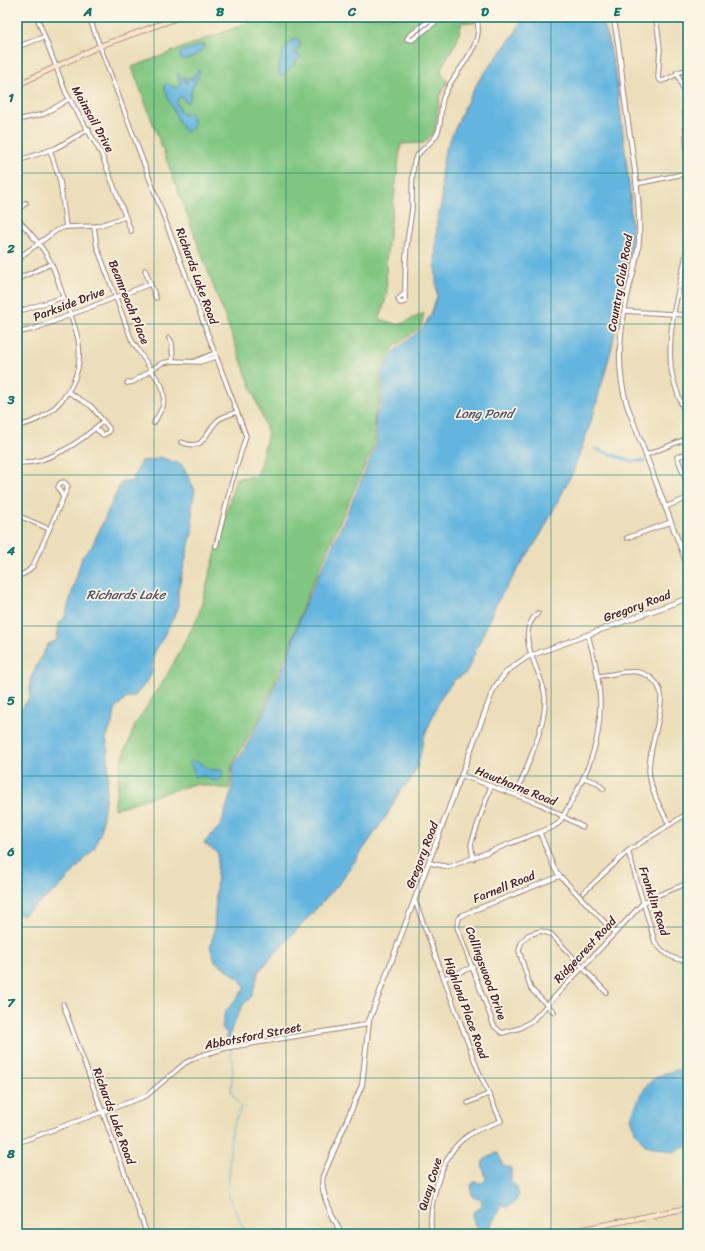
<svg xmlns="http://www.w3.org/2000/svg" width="705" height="1251" viewBox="0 0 705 1251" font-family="Sriracha,sans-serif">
  <rect width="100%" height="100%" fill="#fcf5e5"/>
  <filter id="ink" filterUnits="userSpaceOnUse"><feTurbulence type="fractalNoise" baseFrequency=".025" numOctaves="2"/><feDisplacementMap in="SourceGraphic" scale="8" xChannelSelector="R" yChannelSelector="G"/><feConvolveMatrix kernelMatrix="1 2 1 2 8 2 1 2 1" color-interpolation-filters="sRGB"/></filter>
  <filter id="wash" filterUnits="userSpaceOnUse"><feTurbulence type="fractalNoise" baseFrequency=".012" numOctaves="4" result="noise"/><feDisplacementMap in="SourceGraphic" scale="16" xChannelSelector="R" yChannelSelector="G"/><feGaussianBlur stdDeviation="0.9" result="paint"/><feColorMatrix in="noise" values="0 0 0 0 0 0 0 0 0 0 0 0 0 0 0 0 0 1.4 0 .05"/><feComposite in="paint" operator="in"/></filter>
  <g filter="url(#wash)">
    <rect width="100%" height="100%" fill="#ecdeba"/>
    <!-- green -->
    <path fill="#80c681" stroke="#657256" d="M263 17H474L475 23 462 22 457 41 442 66 441 73 448 81 440 96 435 131 424 143 401 144 386 261 387 294 380 319 399 325 424 313 421 327 394 347 380 370 379 404 374 418 375 443 305 601 288 652 258 721 232 765 229 789 194 784 114 809 121 761 136 723 167 675 198 617 236 478 257 476 268 433 132 67Z"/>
    <!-- water -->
    <g fill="#63b5df" stroke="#566a85">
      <path d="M524 17H597L606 31 616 74 630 193 632 238 612 347 593 416 573 472 541 534 497 602 466 673 454 680 441 697 424 737 418 765 409 783 400 790 386 817 338 885 259 971 252 996 243 1005 231 1029 230 1041 227 1043V1034L222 1028 225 1012 245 988 240 979 215 961 210 947 214 933 218 853 204 843 221 825 231 793 233 766 244 750 260 720 288 657 302 611 342 525 377 443 375 417 381 406 382 371 393 352 423 328 431 314 437 296 435 264 437 221 442 201 441 175 445 151 466 104 479 80 515 33Z"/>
      <path d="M299 39 300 45 294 56 299 54 301 57 294 62 295 65 296 62V65L291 67 283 76 279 75C278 63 284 38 299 39Z"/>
      <path d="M205 44 206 45C200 53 194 58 184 60L180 58V53L183 51Z"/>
      <path d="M198 70 200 73 197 75 198 77 192 89 189 102H185L184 98 179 97 176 103 179 108V112L181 111 183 115 188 114 190 112 193 118V128L186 132C180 128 165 92 164 85L167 83 171 87 174 86 176 89 182 81 178 79 177 74H180L181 79 185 77 186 83 191 76 192 80 195 78 193 75Z"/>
      <path d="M160 457 182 465 195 490 192 507 193 529 178 590V609L154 654 152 672 148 680 134 697 127 698 115 709 114 718 106 739 108 746V777L101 831 94 849 59 888 23 915 17 914V715L30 697V679L48 644 57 640 59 623 65 617 82 557 92 546 121 483 132 481 141 461 153 460Z"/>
      <path d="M191 761 200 763 211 770H223L222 778 219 781 210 780 205 776 194 777 193 768 189 763Z"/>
      <path d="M682 1069 688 1070V1146L673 1152 645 1145 635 1131 631 1117C645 1086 646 1076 682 1069Z"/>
      <path d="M495 1153H498L503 1165 511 1168V1181L517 1188 519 1195 515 1202 508 1207 502 1204 490 1227 487 1226 484 1231 479 1230 474 1223 473 1212 482 1206 481 1200 473 1197 471 1190 472 1184 475 1182 482 1183 486 1179 482 1164 484 1160Z"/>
    </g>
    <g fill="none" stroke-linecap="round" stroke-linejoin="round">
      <!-- stream -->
      <path stroke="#63b5df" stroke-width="1" d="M230 1048 233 1066 231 1092 241 1107 231 1131 228 1195 246 1234"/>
      <!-- canal -->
      <path stroke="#63b5df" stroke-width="3" d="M596 449 630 461H644"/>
    </g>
  </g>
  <g filter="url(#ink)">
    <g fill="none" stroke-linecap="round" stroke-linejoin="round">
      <!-- minor casing -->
      <g stroke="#9b7e72" stroke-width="5.5">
        <g id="minor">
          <path d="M37 17 66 93 101 153 131 231"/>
          <path d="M89 17 246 436 231 485 216 546"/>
          <path d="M656 17 660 48 658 78 661 81C667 81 681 71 688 68"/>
          <path d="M407 39 409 36 434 17"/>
          <path d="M408 39 412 40 442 17"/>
          <path d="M17 47 44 37"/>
          <path d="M677 72 684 92 688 173"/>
          <path d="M17 120 44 114 69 99"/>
          <path d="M50 150 60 181 66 227"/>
          <path d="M17 161 56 148 89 129"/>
          <path d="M688 173V191"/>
          <path d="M636 184 688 173"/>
          <path d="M17 210 26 203"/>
          <path d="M17 218C28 231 41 244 49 259 55 270 59 284 63 296 69 312 77 328 79 345 83 384 55 419 17 426"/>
          <path d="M94 227 97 247 132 341 162 386 164 396 163 406 154 423"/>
          <path d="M688 246C680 285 667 327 671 367 673 386 682 404 688 422"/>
          <path d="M17 253 21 258"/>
          <path d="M17 259 57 230 66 227 97 226 125 217"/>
          <path d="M145 270 156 298"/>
          <path d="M17 279 51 264"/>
          <path d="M405 293 398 299 400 303 405 302C405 283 405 263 407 244 408 232 411 220 412 208 412 198 412 166 415 159 420 149 432 144 437 134 443 122 439 108 444 96 453 71 487 46 476 17"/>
          <path d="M624 311 688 315"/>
          <path d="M17 312 64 297"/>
          <path d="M17 333 34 329 150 284"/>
          <path d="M169 338 172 343 173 361"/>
          <path d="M195 361 215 353"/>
          <path d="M127 383 133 382 162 363 173 361 200 362 216 357"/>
          <path d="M68 392 91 406 109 428V432L103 435 95 428"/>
          <path d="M181 442C205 452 204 434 217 421 222 416 230 415 237 412"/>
          <path d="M688 453 677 457 688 485"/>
          <path d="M646 455 688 438"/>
          <path d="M17 463C48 465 82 441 103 421"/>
          <path d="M665 507 688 498"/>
          <path d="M17 515 49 529"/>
          <path d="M627 538 671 522"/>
          <path d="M17 577 27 572 33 566 67 489 68 486 64 482 60 483 58 487 63 497"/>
          <path d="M17 611 20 619 17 625"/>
          <path d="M599 676C611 675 626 670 638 672 649 674 659 683 661 694 663 714 649 747 649 770 650 790 660 807 669 824"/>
          <path d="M461 775 540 804 583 827"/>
          <path d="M584 778 596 782 604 789"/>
          <path d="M516 795C526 767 547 724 545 696 542 669 512 636 538 613"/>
          <path d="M540 833 554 868 559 875 615 933"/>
          <path d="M628 851 655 942C663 953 674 961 688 960"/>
          <path d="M473 859 471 844 491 786"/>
          <path d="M430 863 449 867 553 827 559 823C601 753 611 714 588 635"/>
          <path d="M560 876 462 915 459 918 457 927 494 1026 502 1033 520 1028 533 1020 643 903 651 898 688 883"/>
          <path d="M583 893 628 851 688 813"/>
          <path d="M415 901 478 1070 501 1121C488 1126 473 1130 462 1140 441 1158 427 1207 432 1234"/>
          <path d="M445 978 473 967"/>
          <path d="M63 1004 147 1234"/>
          <path d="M554 1012 531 989 519 951 521 943 528 935 541 931 551 934 606 992"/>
          <path d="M468 1103 488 1094"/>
          <path d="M17 1143 146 1096 185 1063 199 1056 226 1048 363 1025 369 1021"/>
        </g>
      </g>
      <!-- tertiary casing -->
      <g stroke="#9b7e72" stroke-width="6">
        <g id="tertiary">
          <path d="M613 17C620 44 621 73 625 101 631 147 641 195 639 241 638 257 633 273 629 288 620 327 615 366 627 405L688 567"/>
          <path d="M341 1234C334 1217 319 1194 323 1176L362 1085 369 1021 494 688 507 671 527 657 688 598"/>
        </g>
      </g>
      <!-- secondary casing -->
      <g stroke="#9b7e72" stroke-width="6">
        <g id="secondary">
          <path d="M17 85 100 46 180 17"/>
          <path d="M559 1234 688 1208"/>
        </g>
      </g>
      <!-- minor -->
      <use href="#minor" stroke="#fff" stroke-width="3.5"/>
      <!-- tertiary -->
      <use href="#tertiary" stroke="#fff" stroke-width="4"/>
      <!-- secondary -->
      <use href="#secondary" stroke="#fce5cf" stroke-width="4.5"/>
    </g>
  </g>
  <!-- grid -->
  <path fill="none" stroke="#0f766e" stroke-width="1" stroke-opacity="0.55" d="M154 17V1234M286 17V1234M419 17V1234M551 17V1234M17 173H688M17 324H688M17 475H688M17 626H688M17 776H688M17 927H688M17 1078H688"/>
  <g text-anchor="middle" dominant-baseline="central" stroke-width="3.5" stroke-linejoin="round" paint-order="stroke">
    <!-- street labels -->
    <g font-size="12" fill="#4a1f2b" stroke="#fcf5e5">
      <text transform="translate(93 119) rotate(61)">Mainsail Drive</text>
      <text transform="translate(197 276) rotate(70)">Richards Lake Road</text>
      <text transform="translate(620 283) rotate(-80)">Country Club Road</text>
      <text transform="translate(129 302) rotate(68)">Beamreach Place</text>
      <text transform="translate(69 304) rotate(-21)">Parkside Drive</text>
      <text transform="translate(637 606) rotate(-20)">Gregory Road</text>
      <text transform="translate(516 786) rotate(22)">Hawthorne Road</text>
      <text transform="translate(422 855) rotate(-69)">Gregory Road</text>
      <text transform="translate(504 887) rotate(-22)">Farnell Road</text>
      <text transform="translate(654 901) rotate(72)">Franklin Road</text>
      <text transform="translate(585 950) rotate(-47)">Ridgecrest Road</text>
      <text transform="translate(486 973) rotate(70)">Collingswood Drive</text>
      <text transform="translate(466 1008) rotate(70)">Highland Place Road</text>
      <text transform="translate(253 1036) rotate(-11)">Abbotsford Street</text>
      <text transform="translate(114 1116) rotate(70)">Richards Lake Road</text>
      <text transform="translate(430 1184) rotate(-73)">Quay Cove</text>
    </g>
    <!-- water labels -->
    <g font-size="13" font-style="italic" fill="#53546a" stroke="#fcf5e5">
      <text x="484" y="413">Long Pond</text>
      <text x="126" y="594">Richards Lake</text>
    </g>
  </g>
  <!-- margin -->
  <rect width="705" height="1251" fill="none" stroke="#fcf5e5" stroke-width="44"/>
  <rect x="22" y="22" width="661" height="1207" fill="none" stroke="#0f766e" stroke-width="1.5"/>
  <g font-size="13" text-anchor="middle" font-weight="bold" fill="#0f766e">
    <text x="88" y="16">A</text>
    <text x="220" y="16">B</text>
    <text x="352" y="16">C</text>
    <text x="485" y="16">D</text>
    <text x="617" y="16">E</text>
    <text x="11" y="102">1</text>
    <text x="11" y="253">2</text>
    <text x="11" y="404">3</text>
    <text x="11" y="555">4</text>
    <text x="11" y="705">5</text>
    <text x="11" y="856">6</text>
    <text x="11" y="1007">7</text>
    <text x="11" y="1158">8</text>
  </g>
</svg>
